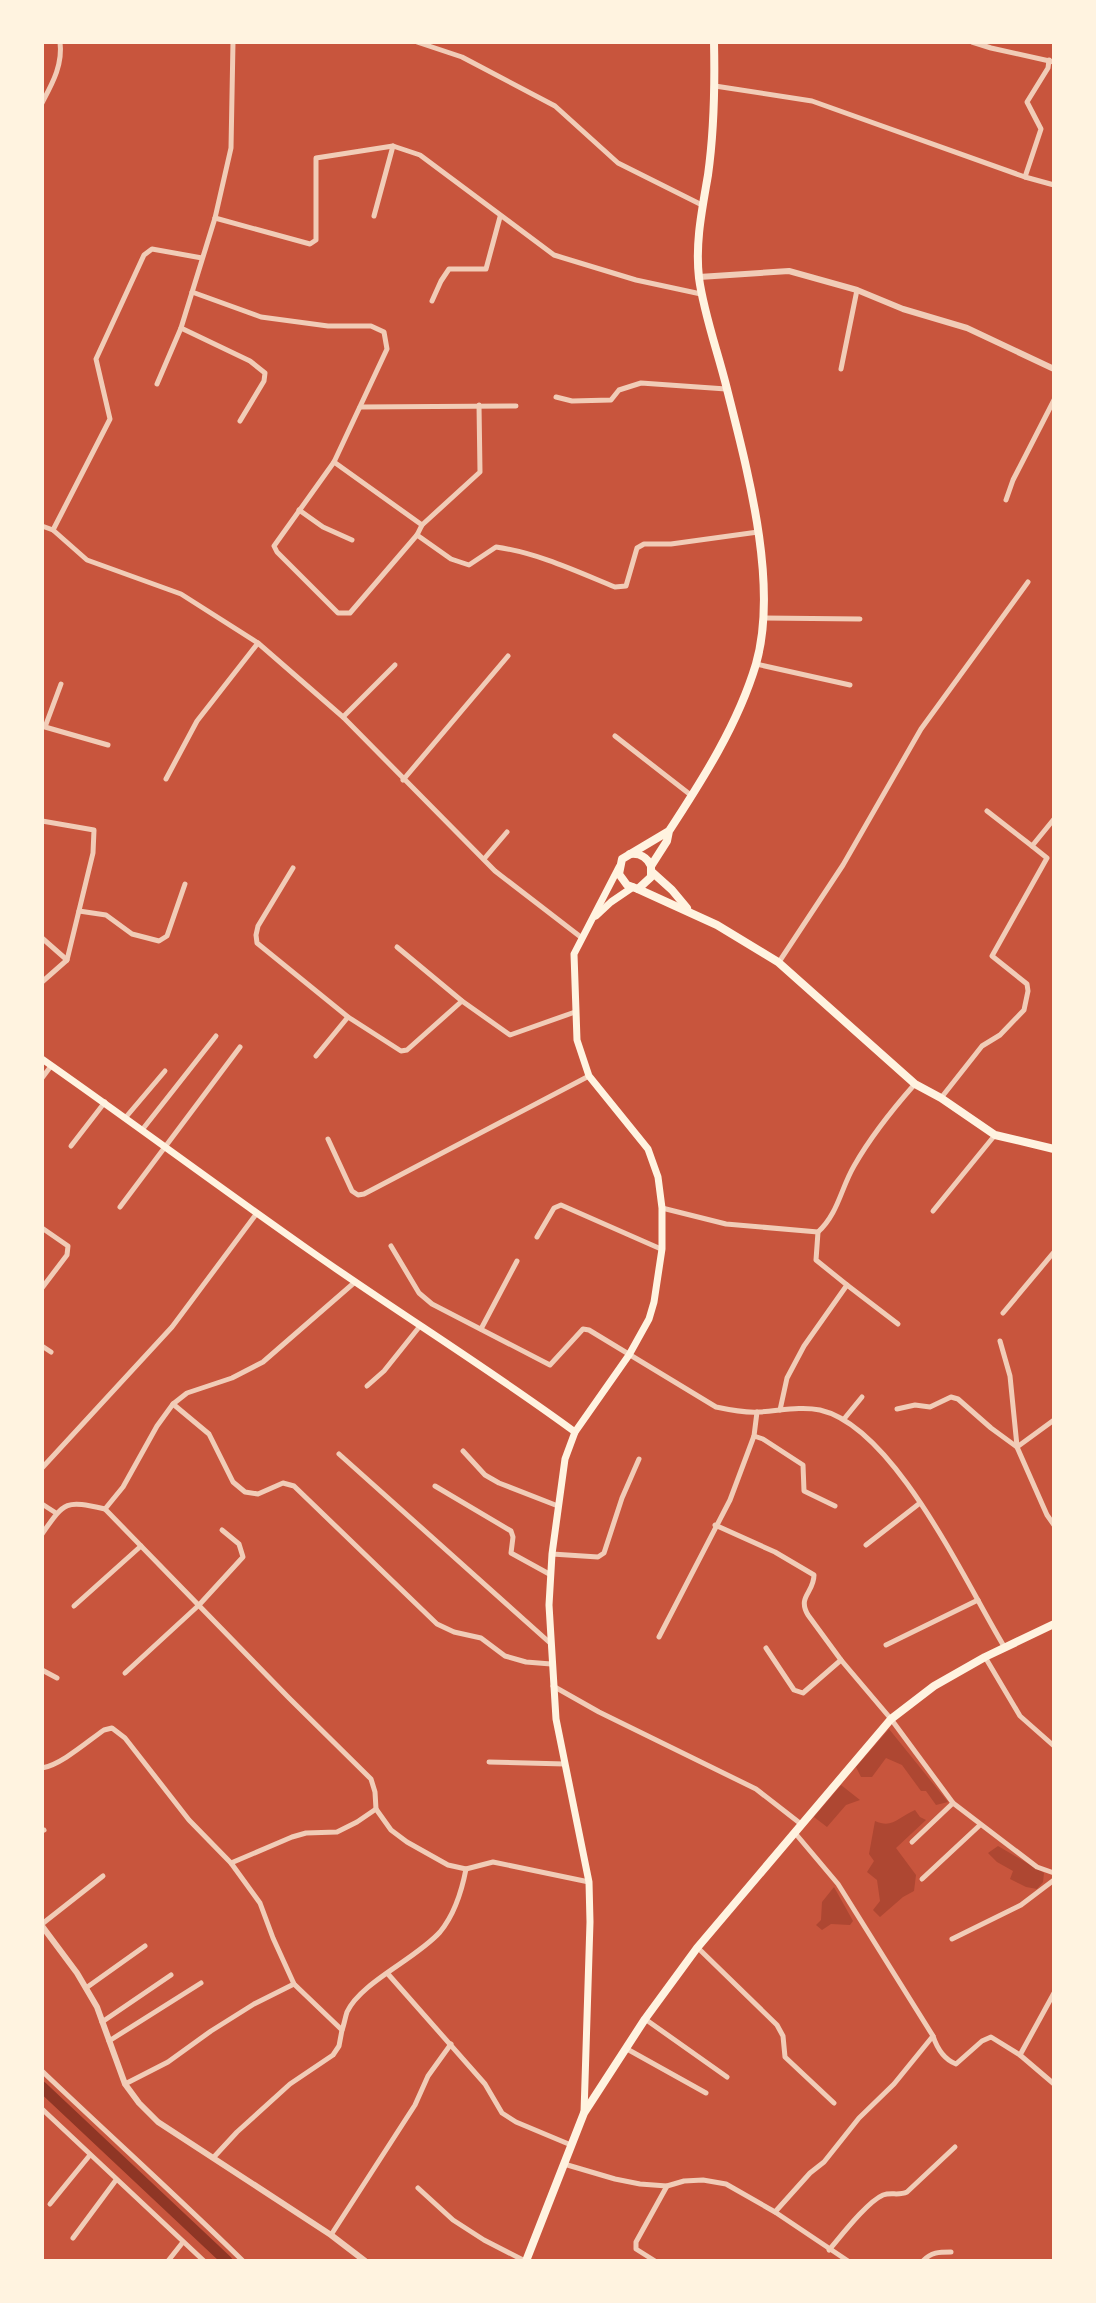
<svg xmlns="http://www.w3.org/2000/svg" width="1096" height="2303" viewBox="0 0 1096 2303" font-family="'DejaVu Sans',sans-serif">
  <rect width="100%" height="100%" fill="#c8553d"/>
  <!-- green -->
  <g fill="#ae4732">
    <path d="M889 1729 948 1802 936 1805 926 1791H921L902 1765 886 1758 872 1777H861L856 1767Z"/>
    <path d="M841 1785 860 1800 846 1805 827 1827 814 1817Z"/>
    <path d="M915 1810 920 1817 926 1820 896 1848 916 1875 914 1891 903 1897 880 1917 873 1910 880 1901 877 1880 867 1872 874 1861 869 1854 875 1821C893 1829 898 1817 915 1810Z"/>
    <path d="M998 1846 1044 1873 1043 1882 1037 1889 1026 1887 1010 1879 1013 1871 997 1862 988 1853Z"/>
    <path d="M834 1887 853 1921 850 1925 831 1924 822 1930 816 1925 821 1920 822 1902Z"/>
  </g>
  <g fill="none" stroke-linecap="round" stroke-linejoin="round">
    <!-- canal -->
    <path stroke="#8f3625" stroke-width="11" d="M42 2087 227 2261"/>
    <!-- minor -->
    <g stroke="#f1ccb7" stroke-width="5">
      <path d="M417 42 462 57 555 106 618 163 702 205"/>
      <path d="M972 42 991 48 1054 62"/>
      <path d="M715 86 812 101 1025 177 1054 185"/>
      <path d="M42 103C52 84 63 65 60 42"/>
      <path d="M1025 177 1041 129 1027 102 1048 68 1049 60"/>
      <path d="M374 216 393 146"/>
      <path d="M215 218 310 244 316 240V158L393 146 420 155 554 255 636 280 701 294"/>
      <path d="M192 292 261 317 328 326H371L384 332 387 349 334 462 274 546 277 552 338 613H350L417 535 422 525 480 472 479 405"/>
      <path d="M432 301 441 281 449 269H486L500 217"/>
      <path d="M181 328 250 361 265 373 264 381 240 421"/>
      <path d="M841 369 857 290"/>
      <path d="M157 384 181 328 215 218 231 148 233 42"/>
      <path d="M556 397 572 401 611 400 619 390 641 383 726 389"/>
      <path d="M360 407 516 406"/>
      <path d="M334 462 422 525"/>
      <path d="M1006 500 1013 480 1054 400"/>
      <path d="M299 510 323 527 352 540"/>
      <path d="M42 526 53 530 87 560 181 594 258 643 343 717 495 871 582 938"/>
      <path d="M53 530 110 419 96 359 144 255 152 249 202 258"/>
      <path d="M417 535 451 559 469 565 496 547C538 553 576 571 615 587L626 586 637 548 644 544H671L758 532"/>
      <path d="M764 618 860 619"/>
      <path d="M756 664 850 685"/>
      <path d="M61 684 45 727 108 745"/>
      <path d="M343 717 395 665"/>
      <path d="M615 736 692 796"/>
      <path d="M166 779 197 721 258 643"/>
      <path d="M403 780 508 656"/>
      <path d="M987 811 1032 846"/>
      <path d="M42 821 94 830 93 853 67 960 42 982"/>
      <path d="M484 859 507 832"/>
      <path d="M293 868 258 926 256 935 257 943 348 1017"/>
      <path d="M79 911 106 915 132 934 159 941 167 936 185 884"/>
      <path d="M42 938 67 960"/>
      <path d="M397 947 462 1001"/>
      <path d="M779 962 843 865 921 729 1028 582"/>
      <path d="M316 1056 348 1017 401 1051 407 1050 462 1001 510 1035 575 1012"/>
      <path d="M42 1078 51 1066"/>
      <path d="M941 1098 982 1046 1000 1035 1024 1010 1028 991 1027 984 992 956 1047 858 1032 846 1054 819"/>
      <path d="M126 1117 165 1071"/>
      <path d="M142 1130 216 1036"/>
      <path d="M328 1139 352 1191 358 1195 364 1194 589 1076"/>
      <path d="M71 1146 105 1102"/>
      <path d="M120 1207 240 1047"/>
      <path d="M662 1208 726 1224 818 1232C838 1214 841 1188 854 1166 871 1136 892 1110 914 1085"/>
      <path d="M933 1211 995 1135"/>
      <path d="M42 1228 68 1246 67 1255 42 1288"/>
      <path d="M537 1237 554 1208 561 1205 661 1249"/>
      <path d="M391 1246 419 1293 432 1304 550 1365 583 1329 589 1330 716 1407C730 1410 745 1413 759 1412 779 1411 800 1406 820 1410 895 1427 966 1584 1005 1648"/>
      <path d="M847 1285 898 1324"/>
      <path d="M1003 1313 1054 1252"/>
      <path d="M481 1329 517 1261"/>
      <path d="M1000 1341 1010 1376 1017 1446"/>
      <path d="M42 1346 51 1352"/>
      <path d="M367 1386 384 1371 420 1326"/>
      <path d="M173 1404 209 1434 233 1482 245 1492 258 1494 283 1483 294 1486 437 1624 454 1632 481 1638 505 1656 526 1662 551 1664"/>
      <path d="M897 1409 915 1405 930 1407 951 1397 958 1399 991 1428 1017 1447 1047 1515 1054 1525"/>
      <path d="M780 1410 787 1378 804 1346 847 1285 816 1260 818 1232"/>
      <path d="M844 1419 862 1397"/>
      <path d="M754 1436 763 1439 803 1465 804 1491 835 1506"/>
      <path d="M1017 1447 1054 1420"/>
      <path d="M463 1451 485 1475 499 1483 558 1506"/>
      <path d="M339 1454 549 1642"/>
      <path d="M42 1468 172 1327 257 1213"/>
      <path d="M435 1486 511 1531 513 1537 511 1553 551 1575"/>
      <path d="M42 1504 56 1513"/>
      <path d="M105 1509 289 1698 371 1779 375 1792 376 1809 391 1830 407 1842 448 1865 466 1869 493 1862 589 1882"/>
      <path d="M715 1525 775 1552 814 1575C814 1593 797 1596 808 1615L841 1660 891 1719 953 1803 1037 1867 1054 1873"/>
      <path d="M42 1534C65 1501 65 1500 105 1509L123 1487 157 1426 173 1404 187 1393 232 1378 263 1362 355 1282"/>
      <path d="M866 1545 920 1503"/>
      <path d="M552 1554 598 1557 604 1553 622 1498 639 1459"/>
      <path d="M74 1606 141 1546"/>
      <path d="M659 1637 730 1500 754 1436 757 1412"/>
      <path d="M886 1645 978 1600"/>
      <path d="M766 1648 794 1690 803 1693 841 1660"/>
      <path d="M985 1657 1020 1716 1054 1746"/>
      <path d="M42 1670 57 1678"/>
      <path d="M125 1673 199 1605 243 1557 239 1544 222 1530"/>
      <path d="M553 1686 599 1712 756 1789 801 1824"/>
      <path d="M489 1762 565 1764"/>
      <path d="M42 1768C61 1765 88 1741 104 1730L112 1728 125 1738 189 1820 231 1863 260 1903 273 1938 294 1984 342 2030 339 2046 333 2055 290 2084 237 2132 213 2158"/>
      <path d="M42 1831 44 1830"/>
      <path d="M795 1833 838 1884 933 2036C937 2048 943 2059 956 2064L982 2041 991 2037 1020 2055 1054 2084"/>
      <path d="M912 1842 953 1803"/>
      <path d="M231 1863 292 1837 306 1833 337 1832 357 1822 376 1809"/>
      <path d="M922 1879 980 1825"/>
      <path d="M42 1924 103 1876"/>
      <path d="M952 1939 1021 1905 1054 1880"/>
      <path d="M698 1948 777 2025 783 2036 785 2057 834 2103"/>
      <path d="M388 1974 485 2084 502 2113 516 2122 571 2145"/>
      <path d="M86 1988 145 1946"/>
      <path d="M645 2019 727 2077"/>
      <path d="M102 2022 171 1975"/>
      <path d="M342 2030C344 2025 345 2018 347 2012 361 1982 416 1959 440 1932 454 1915 462 1890 466 1869"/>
      <path d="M109 2041 201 1983"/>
      <path d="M627 2049 706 2093"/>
      <path d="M1020 2055 1054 1993"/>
      <path d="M42 2071C109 2135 177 2196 243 2261"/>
      <path d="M125 2084 168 2062 211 2031 254 2004 294 1984"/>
      <path d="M42 2109 204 2261"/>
      <path d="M564 2164 615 2179 640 2184 667 2186 684 2181 703 2180 726 2184 775 2212 848 2261"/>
      <path d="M418 2188 453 2220 484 2240 525 2261"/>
      <path d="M50 2204 90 2155"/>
      <path d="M775 2212 810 2173 824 2162 859 2118 894 2084 933 2036"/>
      <path d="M331 2235 415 2105 428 2076 451 2044"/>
      <path d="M73 2238 116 2180"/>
      <path d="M829 2250C841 2236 867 2202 883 2195 891 2192 899 2196 907 2192L955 2147"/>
      <path d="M168 2261 183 2242"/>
      <path d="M655 2261 636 2249V2242L667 2186"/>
      <path d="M923 2261C931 2252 939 2252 951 2252"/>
    </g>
    <!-- tertiary -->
    <g stroke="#f1ccb7" stroke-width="6">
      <path d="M699 277 789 271 857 290 903 309 967 328 1054 369"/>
      <path d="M42 1926 77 1973 97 2007 125 2084 139 2103 158 2122 331 2235 365 2261"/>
    </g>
    <!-- secondary -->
    <g stroke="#fff3e0" stroke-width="7">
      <path d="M596 916 611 902 633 887"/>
      <path d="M42 1059C132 1122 219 1187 309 1250 397 1312 488 1368 575 1432"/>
      <path d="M584 2113 590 1922 589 1882 556 1719 549 1605 552 1554 565 1459 575 1432 629 1355 649 1319 654 1302 662 1249V1208L658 1177 648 1149 589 1076 577 1040 574 954 619 867"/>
    </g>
    <!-- primary -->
    <g stroke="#fff3e0" stroke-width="8">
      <path d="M669 831 622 859 619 874 627 885 638 889 651 877V866L667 841 669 831C703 779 738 724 756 664 779 584 747 469 727 389 718 352 704 315 699 278 695 243 702 210 708 175 714 132 715 86 714 42"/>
      <path d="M630 854C639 853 647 857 651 866"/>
      <path d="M652 872 672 890 687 908"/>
      <path d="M638 889 717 925 778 962 915 1084 941 1098 995 1135 1054 1149"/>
      <path d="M526 2261 584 2113 645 2019 697 1948 891 1719 934 1686 985 1657 1054 1624"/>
    </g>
  </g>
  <!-- border -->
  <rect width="1096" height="2303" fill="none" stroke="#fff3e0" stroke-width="88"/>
</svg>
